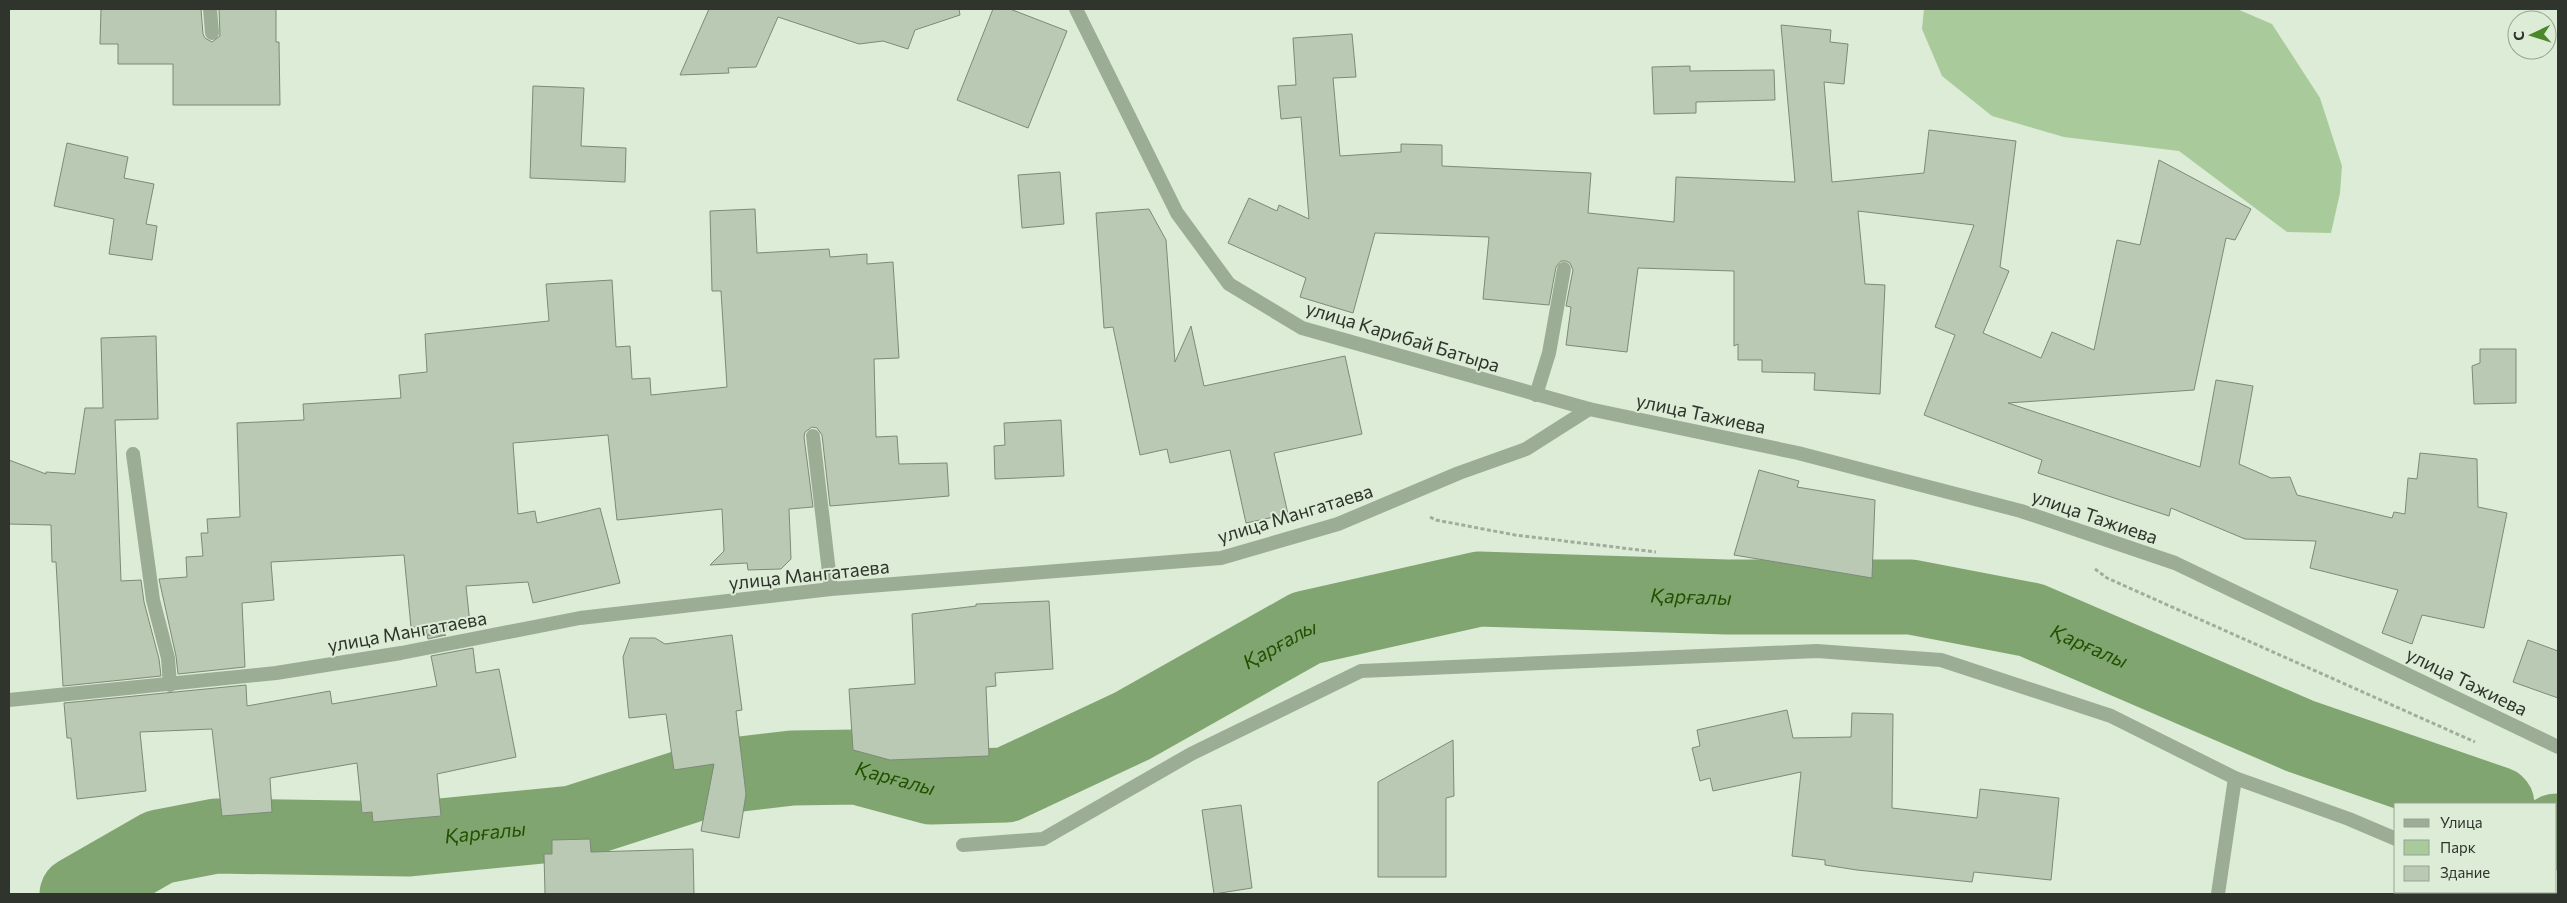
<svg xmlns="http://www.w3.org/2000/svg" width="2567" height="903" viewBox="0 0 2567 903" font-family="Commissioner,sans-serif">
  <rect width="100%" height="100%" fill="#dcecd6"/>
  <!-- green -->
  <path fill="#a9cb9c" d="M1924 9H2237L2272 24 2320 98 2342 166 2340 193 2331 233 2287 232 2179 151 2064 137 1992 116 1942 76 1922 29Z"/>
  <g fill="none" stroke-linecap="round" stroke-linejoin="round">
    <!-- river -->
    <g stroke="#80a570" stroke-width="75">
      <path d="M2556 831 2558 833"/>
      <path id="s1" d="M77 894 159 847 216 836 409 839 573 823 716 777 792 768 857 767 931 787 1006 785 1132 726 1306 628 1479 589 1727 597H1911L2031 620 2300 736 2497 804"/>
    </g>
  </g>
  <!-- building -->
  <g fill="#bac9b4" stroke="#7c8a77">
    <path d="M101 9H201L203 34 205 38 212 42 220 36 219 9H276V42H279L280 105H173V64H118V44H100Z"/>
    <path d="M709 9H959L960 15 915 30 908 49 883 41 859 44 778 17 756 67 728 68 729 73 680 75Z"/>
    <path d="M993 9H1010L1067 31 1028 128 957 100Z"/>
    <path d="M1781 25 1831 30 1830 42 1848 44 1844 84 1824 82 1832 182 1924 173 1929 130 2016 141 2000 267 2009 271 1983 333 2041 358 2052 332 2094 350 2117 240 2140 245 2159 160 2251 209 2235 240 2226 238 2194 390 2008 403 2200 467 2216 380 2253 386 2239 464 2271 478 2290 477 2297 495 2392 518 2394 512 2405 514 2408 478 2417 479 2420 453 2477 459 2478 507 2507 513 2484 628 2422 615 2412 644 2382 633 2398 590 2310 568 2316 541 2245 539 2171 508 2169 516 2038 473 2042 460 1924 415 1955 335 1935 327 1974 225 1858 211 1865 284 1885 285 1880 394 1814 390 1815 373 1762 372V360H1738V344L1734 346V271L1638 268 1627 352 1566 345 1571 307 1566 306 1573 270 1570 263 1566 261H1561L1556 267 1549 305 1483 299 1489 237 1375 233 1353 313 1300 297 1306 278 1228 243 1249 198 1277 211 1279 205 1309 219 1301 117 1281 119 1278 86 1296 85 1293 38 1352 34 1356 77 1333 78 1340 156 1401 152V144L1442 145V166L1591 173 1588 213 1674 222 1676 177 1795 182Z"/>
    <path d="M1690 66V71L1774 70 1775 100 1696 102V113L1654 114 1652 67Z"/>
    <path d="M533 86 584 88 581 146 626 148 625 182 530 178Z"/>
    <path d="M67 143 128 157 124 178 154 184 146 224 157 226 152 260 109 254 114 219 54 206Z"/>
    <path d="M1060 172 1064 224 1022 228 1018 175Z"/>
    <path d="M755 209 757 253 829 249 830 257 867 254V264L893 262 899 358 874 359 876 437 897 436 899 464 947 463 949 496 830 506 822 435 817 428 812 427 805 432 804 437 813 507 789 509 791 559 781 569 748 570 747 563 710 565 724 551 722 509 617 520 608 435 513 443 518 514 535 511 537 523 600 508 620 583 533 603 528 582 466 586 470 624 428 635H446L428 639 425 626 411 627 404 555 271 562 274 600 242 603 245 667 178 674 176 656 159 579 187 577 186 557 203 556 201 533H208L207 519 240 517 237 423 304 420 303 404 401 398 399 375 427 372 425 334 549 321 546 284 612 280 616 347 630 346 632 379 650 378 651 395 727 387 721 291H712L710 211Z"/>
    <path d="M1149 209 1166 240 1175 362 1191 326 1204 386 1345 356 1362 434 1274 453 1288 514 1246 523 1230 450 1170 463 1167 449 1140 455 1113 327 1104 328 1096 213Z"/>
    <path d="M156 336 158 419 115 420 121 581 141 580 144 602 159 659 161 676 63 686 56 562H52L51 525 9 524V460L46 474V472L75 474 85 408H103L101 338Z"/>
    <path d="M2480 349H2516V403L2474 404 2472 366 2480 363Z"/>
    <path d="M1061 420 1064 476 995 479 994 446 1005 445 1004 423Z"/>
    <path d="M1759 470 1799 481 1797 487 1875 500 1872 578 1734 555Z"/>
    <path d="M1049 601 1053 669 995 673 996 686 986 687 989 756 890 760 853 750 849 689 915 684 912 614 976 606V604Z"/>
    <path d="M732 635 742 710 736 711 746 794 739 838 701 831 714 764 674 770 666 714 629 718 623 657 630 638H655L665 644Z"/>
    <path d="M2528 640 2558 651V698L2513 682Z"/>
    <path d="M473 648 476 673 499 669 516 757 437 774 441 816 373 822 372 812 362 813 357 763 270 778 272 812 222 816 212 729 140 732 146 791 77 799 71 738H67L64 703 246 685 247 706 330 691 332 704 437 686 431 656Z"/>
    <path d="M1787 710 1793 738 1851 737 1852 713 1893 714 1892 808 1977 818 1980 789 2059 798 2051 880 1974 872 1972 882 1857 870 1825 865V860L1792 856 1801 772 1713 791 1710 778 1700 781 1692 748 1700 746 1697 730Z"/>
    <path d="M1453 740 1454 796 1446 798V877H1378V782Z"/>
    <path d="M1241 805 1252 888 1214 894 1202 810Z"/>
    <path d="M590 839 591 852 693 849 694 894H545L544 854H552V840Z"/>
  </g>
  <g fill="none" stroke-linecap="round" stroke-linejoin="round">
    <!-- path -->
    <g stroke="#a0ad9b" stroke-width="3" stroke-dasharray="4 2.5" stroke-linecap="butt">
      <path d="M1430 517 1436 520 1515 535 1656 552"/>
      <path d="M2095 569 2107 578 2475 742"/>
    </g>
    <!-- minor -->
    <g stroke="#9cad95" stroke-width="14">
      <path d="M210 9 212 33"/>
      <path d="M1536 395 1549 353 1564 269"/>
      <path d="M813 436 831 589"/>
      <path d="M133 454 153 600 168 658 170 685"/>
      <path d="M9 700 276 673 401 653 580 618 831 589 1221 558 1338 524 1459 473 1526 449 1589 409"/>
      <path d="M963 845 1043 839 1191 754 1361 671 1817 651 1941 660 2111 716 2235 778 2349 819 2396 839"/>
      <path d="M2521 892 2527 894"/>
      <path d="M2218 894 2235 778"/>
    </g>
    <!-- tertiary -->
    <path stroke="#9cad95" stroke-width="14" d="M1076 9 1177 213 1229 284 1302 328 1589 409 1798 453 2021 511 2175 563 2558 747"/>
  </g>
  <g text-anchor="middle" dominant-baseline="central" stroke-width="4" stroke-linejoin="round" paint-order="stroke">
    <!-- street labels -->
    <g font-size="19" fill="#2f352d" stroke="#dcecd6">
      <text transform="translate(1403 336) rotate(17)">улица Карибай Батыра</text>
      <text transform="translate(1701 413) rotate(12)">улица Тажиева</text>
      <text transform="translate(1295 513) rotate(-17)">улица Мангатаева</text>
      <text transform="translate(2095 516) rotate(19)">улица Тажиева</text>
      <text transform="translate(809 574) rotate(-6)">улица Мангатаева</text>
      <text transform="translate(407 631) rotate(-10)">улица Мангатаева</text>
      <text transform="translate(2467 681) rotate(26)">улица Тажиева</text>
    </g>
    <!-- water labels -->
    <g font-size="20" font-style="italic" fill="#215100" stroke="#dcecd6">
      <text stroke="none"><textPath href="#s1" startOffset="1682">Қарғалы</textPath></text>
      <text stroke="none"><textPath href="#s1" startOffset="2088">Қарғалы</textPath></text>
      <text stroke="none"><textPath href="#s1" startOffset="1262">Қарғалы</textPath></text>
      <text stroke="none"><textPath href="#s1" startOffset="842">Қарғалы</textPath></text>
      <text stroke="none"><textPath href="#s1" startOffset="422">Қарғалы</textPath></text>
    </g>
  </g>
  <!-- border -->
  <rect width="2567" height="903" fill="none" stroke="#2f352d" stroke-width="20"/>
  <!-- legend -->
  <rect x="2394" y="803" width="162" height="90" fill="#dcecd6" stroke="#97a392"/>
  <rect x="2404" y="819" width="25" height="8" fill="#9cad95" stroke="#97a392"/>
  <text x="2440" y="828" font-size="15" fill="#2f352d">Улица</text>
  <rect x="2404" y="840" width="25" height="15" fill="#a9cb9c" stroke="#97a392"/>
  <text x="2440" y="853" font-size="15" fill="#2f352d">Парк</text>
  <rect x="2404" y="866" width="25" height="15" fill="#bac9b4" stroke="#97a392"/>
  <text x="2440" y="878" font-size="15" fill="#2f352d">Здание</text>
  <!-- north arrow -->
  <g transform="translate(2532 35) rotate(266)"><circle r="24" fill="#dcecd6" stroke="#97a392"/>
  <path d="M0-4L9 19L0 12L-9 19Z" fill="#4a8829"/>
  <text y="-8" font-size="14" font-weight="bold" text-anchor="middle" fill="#2f352d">С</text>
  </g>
</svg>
